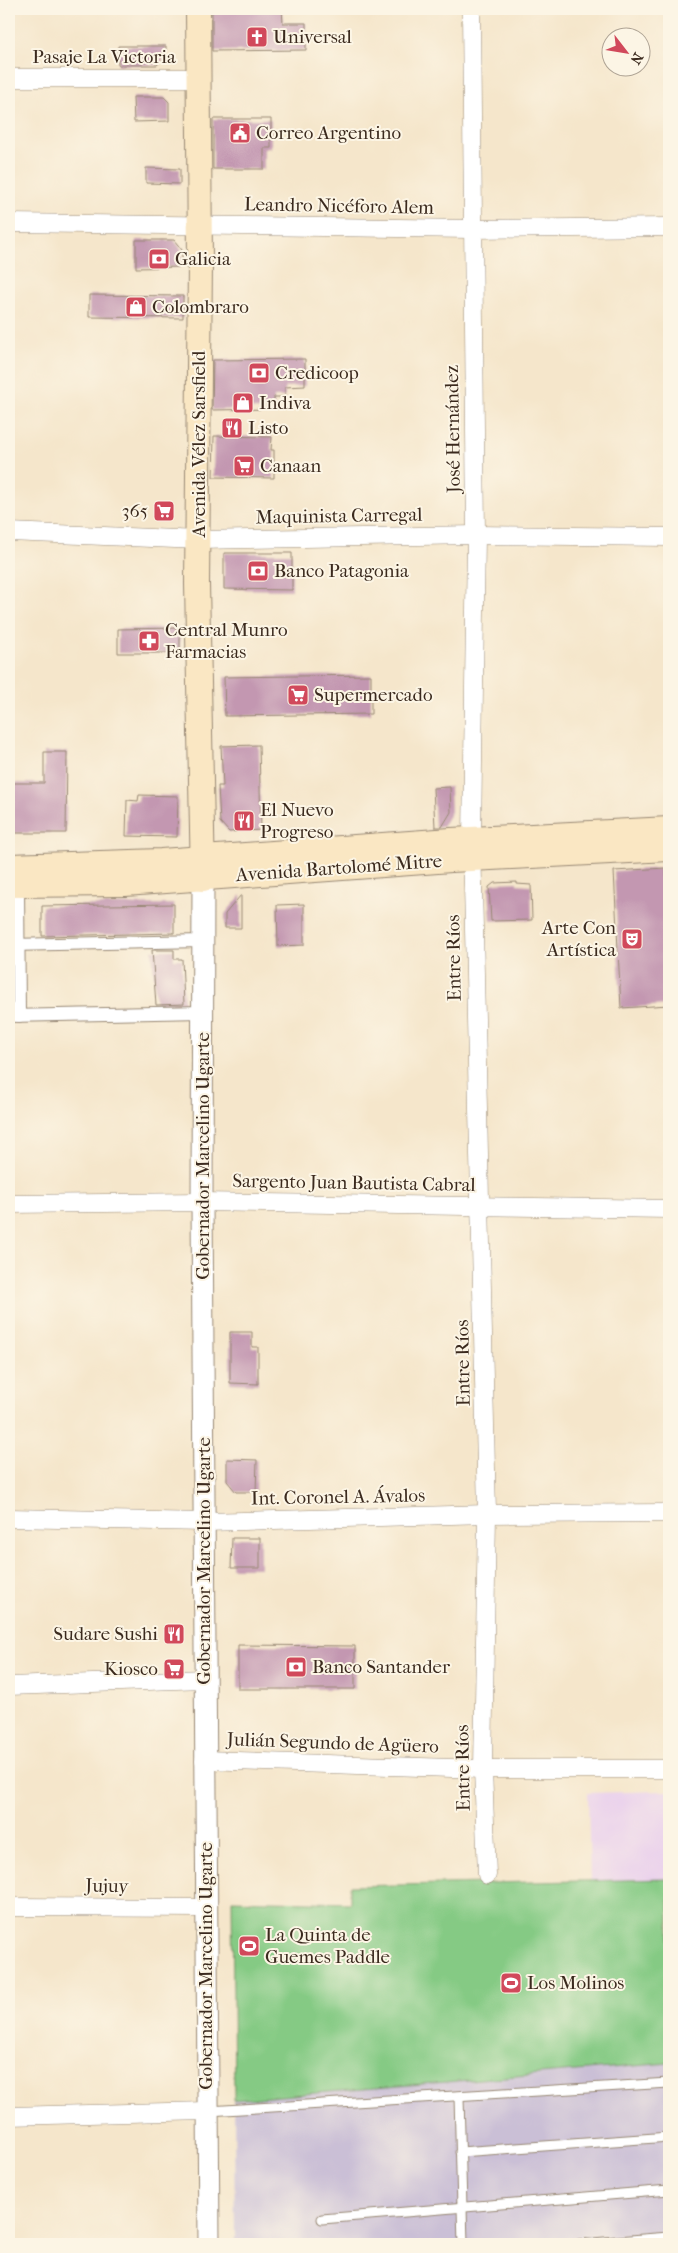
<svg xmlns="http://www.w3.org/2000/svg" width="678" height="2253" viewBox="0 0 678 2253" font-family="'IM FELL French Canon',serif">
  <rect width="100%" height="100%" fill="#fcf5e5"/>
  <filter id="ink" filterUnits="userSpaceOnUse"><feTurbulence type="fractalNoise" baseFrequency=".02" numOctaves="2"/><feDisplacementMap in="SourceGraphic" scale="10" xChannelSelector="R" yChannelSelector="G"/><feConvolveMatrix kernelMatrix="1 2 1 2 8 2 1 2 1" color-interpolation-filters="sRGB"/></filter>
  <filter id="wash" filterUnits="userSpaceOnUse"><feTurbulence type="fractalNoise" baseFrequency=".0096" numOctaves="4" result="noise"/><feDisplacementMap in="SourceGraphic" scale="20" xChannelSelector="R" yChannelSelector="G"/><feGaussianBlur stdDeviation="1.12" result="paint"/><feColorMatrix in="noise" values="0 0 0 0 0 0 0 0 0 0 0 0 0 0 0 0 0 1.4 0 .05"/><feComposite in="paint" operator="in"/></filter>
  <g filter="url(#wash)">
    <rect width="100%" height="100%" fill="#f5e6cb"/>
    <!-- built -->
    <path fill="#ead1ec" d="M669 1791V1879L590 1881 588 1793Z"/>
    <!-- industrial -->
    <path fill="#cabfd6" d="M669 2063V2244H235L234 2100Z"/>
    <!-- pitch -->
    <path fill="#85ca84" stroke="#607a51" d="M669 1879V2063L234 2100 232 1900 350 1903V1886Z"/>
    <g id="blocks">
      <!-- building -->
      <g fill="#c397b1">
        <path d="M212 9H282L283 23H306V50L212 51Z"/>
        <path d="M118 46H166V57L157 65H118Z"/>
        <path d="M133 97H164L169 102V121L134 122Z"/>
        <path d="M213 119H271V148H264V169H213Z"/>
        <path d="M146 168 180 169V184L146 183Z"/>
        <path d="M136 240H174L182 250V267L136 268Z"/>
        <path d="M89 295 183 296V318L89 317Z"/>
        <path d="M305 359V386L285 387V397H274V409L212 410 213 360Z"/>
        <path d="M214 436 272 437 271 450H274V478L213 477Z"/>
        <path d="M224 553H292V590L224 589Z"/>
        <path d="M180 628V653H118V629Z"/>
        <path d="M371 675V714L225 716 224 677Z"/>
        <path d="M259 745 261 830 229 832 220 822 218 786H223L221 746Z"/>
        <path d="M44 752H67L66 833H9V783H44Z"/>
        <path d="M450 787 451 812 442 827H435L433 788Z"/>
        <path d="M139 795 178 796 177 837 126 836 127 800 138 801Z"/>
        <path d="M666 868 669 1005 621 1008 614 871Z"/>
        <path d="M517 882V884L531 885 532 920 491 921 489 887 494 883Z"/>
        <path d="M241 895V928H225V914Z"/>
        <path d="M174 904V933L42 936V906Z"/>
        <path d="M304 904V945L278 946 277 905Z"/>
        <path d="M152 950H174V959H182L184 1004 156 1005Z"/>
        <path d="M230 1332H252V1347H258V1384L230 1383Z"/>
        <path d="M227 1459 257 1460 256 1492H236L227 1481Z"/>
        <path d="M232 1538H260V1568H231Z"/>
        <path d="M238 1645 355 1646V1689H238Z"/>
      </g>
    </g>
  </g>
  <g filter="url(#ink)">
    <use href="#blocks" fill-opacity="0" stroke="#988874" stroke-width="1"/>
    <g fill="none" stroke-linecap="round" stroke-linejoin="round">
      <!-- service casing -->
      <g stroke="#988874" stroke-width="11">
        <g id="service">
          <path d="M459 2097 463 2244"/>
          <path d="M208 2111 669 2083"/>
          <path d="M460 2152 669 2137"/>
          <path d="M322 2219 669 2190"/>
          <path d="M579 2244 669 2237"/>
        </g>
      </g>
      <!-- pedestrian casing -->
      <g stroke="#988874" stroke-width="14">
        <g id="pedestrian">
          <path d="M18 885 19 1016"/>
          <path d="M9 945 203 941"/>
          <path d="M9 1016 203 1012"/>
        </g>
      </g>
      <!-- minor casing -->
      <g stroke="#988874" stroke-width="19">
        <g id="minor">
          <path d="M471 9 476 535 472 839 487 1514 483 1769 487 1875"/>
          <path d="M9 78H198"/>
          <path d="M9 223 472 229 669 227"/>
          <path d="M9 532 199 540 476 535 669 537"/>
          <path d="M9 1204 202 1202 669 1209"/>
          <path d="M9 1518 205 1522 487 1514 669 1513"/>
          <path d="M9 1686 204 1679"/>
          <path d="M204 1760 483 1769H669"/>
          <path d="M9 1907 205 1908"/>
          <path d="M9 2116 207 2111"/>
        </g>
      </g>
      <!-- tertiary casing -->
      <g stroke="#988874" stroke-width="23">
        <path id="tertiary" d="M203 879 202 1202 209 2244"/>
      </g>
      <!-- secondary casing -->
      <g stroke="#988874" stroke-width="26">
        <g id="secondary">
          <path d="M198 9 200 262 197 584 203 879"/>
          <path d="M9 866 161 861 451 840 669 829"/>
          <path d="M9 885 125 884 451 860 669 849"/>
        </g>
      </g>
      <!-- service -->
      <use href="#service" stroke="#fff" stroke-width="9"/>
      <!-- pedestrian -->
      <use href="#pedestrian" stroke="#fff" stroke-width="12"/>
      <!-- minor -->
      <use href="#minor" stroke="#fff" stroke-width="18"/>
      <!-- tertiary -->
      <use href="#tertiary" stroke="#fff" stroke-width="21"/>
      <!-- secondary -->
      <use href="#secondary" stroke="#fae7c3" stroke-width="24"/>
    </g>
  </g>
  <!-- icons -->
  <defs>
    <g id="church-square" transform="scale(1.125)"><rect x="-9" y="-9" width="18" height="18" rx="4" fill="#d1495b" stroke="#fcf5e5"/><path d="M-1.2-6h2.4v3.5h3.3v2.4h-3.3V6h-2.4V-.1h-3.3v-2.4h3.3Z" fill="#fff"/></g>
    <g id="civic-square" transform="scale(1.125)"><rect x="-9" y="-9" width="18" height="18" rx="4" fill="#d1495b" stroke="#fcf5e5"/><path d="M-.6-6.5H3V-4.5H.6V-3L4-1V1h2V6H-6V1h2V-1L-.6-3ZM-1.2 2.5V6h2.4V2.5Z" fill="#fff"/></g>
    <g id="bank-square" transform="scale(1.125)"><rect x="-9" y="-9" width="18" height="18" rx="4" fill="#d1495b" stroke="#fcf5e5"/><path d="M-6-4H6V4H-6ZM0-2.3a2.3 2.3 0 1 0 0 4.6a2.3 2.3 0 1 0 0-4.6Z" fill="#fff"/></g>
    <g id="shop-square" transform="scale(1.125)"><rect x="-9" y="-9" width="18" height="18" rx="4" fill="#d1495b" stroke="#fcf5e5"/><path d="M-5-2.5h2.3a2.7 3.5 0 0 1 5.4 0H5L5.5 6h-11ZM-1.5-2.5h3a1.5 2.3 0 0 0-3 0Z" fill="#fff"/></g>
    <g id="restaurant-square" transform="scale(1.125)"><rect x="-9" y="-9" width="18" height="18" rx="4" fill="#d1495b" stroke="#fcf5e5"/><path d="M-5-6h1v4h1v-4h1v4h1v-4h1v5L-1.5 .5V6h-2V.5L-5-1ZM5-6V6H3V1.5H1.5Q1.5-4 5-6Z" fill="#fff"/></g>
    <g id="supermarket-square" transform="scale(1.125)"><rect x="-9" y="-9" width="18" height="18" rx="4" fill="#d1495b" stroke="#fcf5e5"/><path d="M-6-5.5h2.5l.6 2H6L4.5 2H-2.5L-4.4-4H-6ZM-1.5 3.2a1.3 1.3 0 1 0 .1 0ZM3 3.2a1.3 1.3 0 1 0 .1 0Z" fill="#fff"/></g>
    <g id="pharmacy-square" transform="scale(1.125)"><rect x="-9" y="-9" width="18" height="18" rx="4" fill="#d1495b" stroke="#fcf5e5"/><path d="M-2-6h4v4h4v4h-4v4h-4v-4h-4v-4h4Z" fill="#fff"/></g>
    <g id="theatre-square" transform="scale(1.125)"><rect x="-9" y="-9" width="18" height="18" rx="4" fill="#d1495b" stroke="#fcf5e5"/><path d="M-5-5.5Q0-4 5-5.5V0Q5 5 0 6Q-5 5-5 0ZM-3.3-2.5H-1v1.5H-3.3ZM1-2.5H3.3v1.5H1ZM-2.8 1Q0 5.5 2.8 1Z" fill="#fff"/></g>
    <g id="stadium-square" transform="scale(1.125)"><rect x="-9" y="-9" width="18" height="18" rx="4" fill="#d1495b" stroke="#fcf5e5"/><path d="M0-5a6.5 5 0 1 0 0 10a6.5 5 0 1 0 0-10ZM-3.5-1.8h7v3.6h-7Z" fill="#fff"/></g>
  </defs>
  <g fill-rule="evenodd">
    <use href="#church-square" x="257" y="37"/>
    <use href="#civic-square" x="240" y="133"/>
    <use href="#bank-square" x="159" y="259"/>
    <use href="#shop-square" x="136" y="307"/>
    <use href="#bank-square" x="259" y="373"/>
    <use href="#shop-square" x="243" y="403"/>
    <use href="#restaurant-square" x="232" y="428"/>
    <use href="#supermarket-square" x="244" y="466"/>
    <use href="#supermarket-square" x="164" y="511"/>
    <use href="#bank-square" x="258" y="571"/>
    <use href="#pharmacy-square" x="149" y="641"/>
    <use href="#supermarket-square" x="298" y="695"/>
    <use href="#restaurant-square" x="244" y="821"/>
    <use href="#theatre-square" x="632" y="939"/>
    <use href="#restaurant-square" x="174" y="1634"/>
    <use href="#bank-square" x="296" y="1667"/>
    <use href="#supermarket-square" x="174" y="1669"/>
    <use href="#stadium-square" x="249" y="1946"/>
    <use href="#stadium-square" x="511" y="1983"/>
  </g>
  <g text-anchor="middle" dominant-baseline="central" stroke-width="4" stroke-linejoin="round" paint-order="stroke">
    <!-- poi labels -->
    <g font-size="19" fill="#3b2a1e" stroke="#fcf5e5" text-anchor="start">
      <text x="273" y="37">Universal</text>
      <text x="256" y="133">Correo Argentino</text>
      <text x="175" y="259">Galicia</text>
      <text x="152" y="307">Colombraro</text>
      <text x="275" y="373">Credicoop</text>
      <text x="259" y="403">Indiva</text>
      <text x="248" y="428">Listo</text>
      <text x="260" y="466">Canaan</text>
      <text x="148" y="511" text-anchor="end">365</text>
      <text x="274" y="571">Banco Patagonia</text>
      <text x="165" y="630">Central Munro<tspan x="165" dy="22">Farmacias</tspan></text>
      <text x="314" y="695">Supermercado</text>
      <text x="260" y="810">El Nuevo<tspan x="260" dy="22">Progreso</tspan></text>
      <text x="616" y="928" text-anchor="end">Arte Con<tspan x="616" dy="22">Artística</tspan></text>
      <text x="158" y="1634" text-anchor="end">Sudare Sushi</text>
      <text x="312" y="1667">Banco Santander</text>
      <text x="158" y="1669" text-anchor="end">Kiosco</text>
      <text x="265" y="1935">La Quinta de<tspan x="265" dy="22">Guemes Paddle</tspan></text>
      <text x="527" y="1983">Los Molinos</text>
    </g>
    <!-- street labels -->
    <g font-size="19" fill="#3b2a1e" stroke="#fcf5e5">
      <text x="104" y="57">Pasaje La Victoria</text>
      <text transform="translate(339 206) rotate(1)">Leandro Nicéforo Alem</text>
      <text transform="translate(453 429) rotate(-91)">José Hernández</text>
      <text transform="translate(199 444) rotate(-90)">Avenida Vélez Sarsfield</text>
      <text transform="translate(339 516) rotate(-1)">Maquinista Carregal</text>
      <text transform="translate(339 868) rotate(-4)">Avenida Bartolomé Mitre</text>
      <text transform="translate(454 958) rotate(-91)">Entre Ríos</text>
      <text transform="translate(203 1156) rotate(-90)">Gobernador Marcelino Ugarte</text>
      <text transform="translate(354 1183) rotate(1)">Sargento Juan Bautista Cabral</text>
      <text transform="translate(463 1363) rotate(-91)">Entre Ríos</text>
      <text transform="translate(338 1497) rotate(-1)">Int. Coronel A. Ávalos</text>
      <text transform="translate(204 1561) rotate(-90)">Gobernador Marcelino Ugarte</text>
      <text transform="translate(333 1743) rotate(2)">Julián Segundo de Agüero</text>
      <text transform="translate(463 1768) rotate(-91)">Entre Ríos</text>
      <text transform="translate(107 1886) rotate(1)">Jujuy</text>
      <text transform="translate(206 1966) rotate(-90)">Gobernador Marcelino Ugarte</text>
    </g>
  </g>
  <!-- margin -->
  <rect width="678" height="2253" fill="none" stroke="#fcf5e5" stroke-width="30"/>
  <!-- north arrow -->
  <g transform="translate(626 52) rotate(121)"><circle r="24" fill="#fcf5e5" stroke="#afa495"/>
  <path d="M0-4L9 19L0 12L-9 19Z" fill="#d1495b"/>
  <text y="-8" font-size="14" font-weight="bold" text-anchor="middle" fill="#3b2a1e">N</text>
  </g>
</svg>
